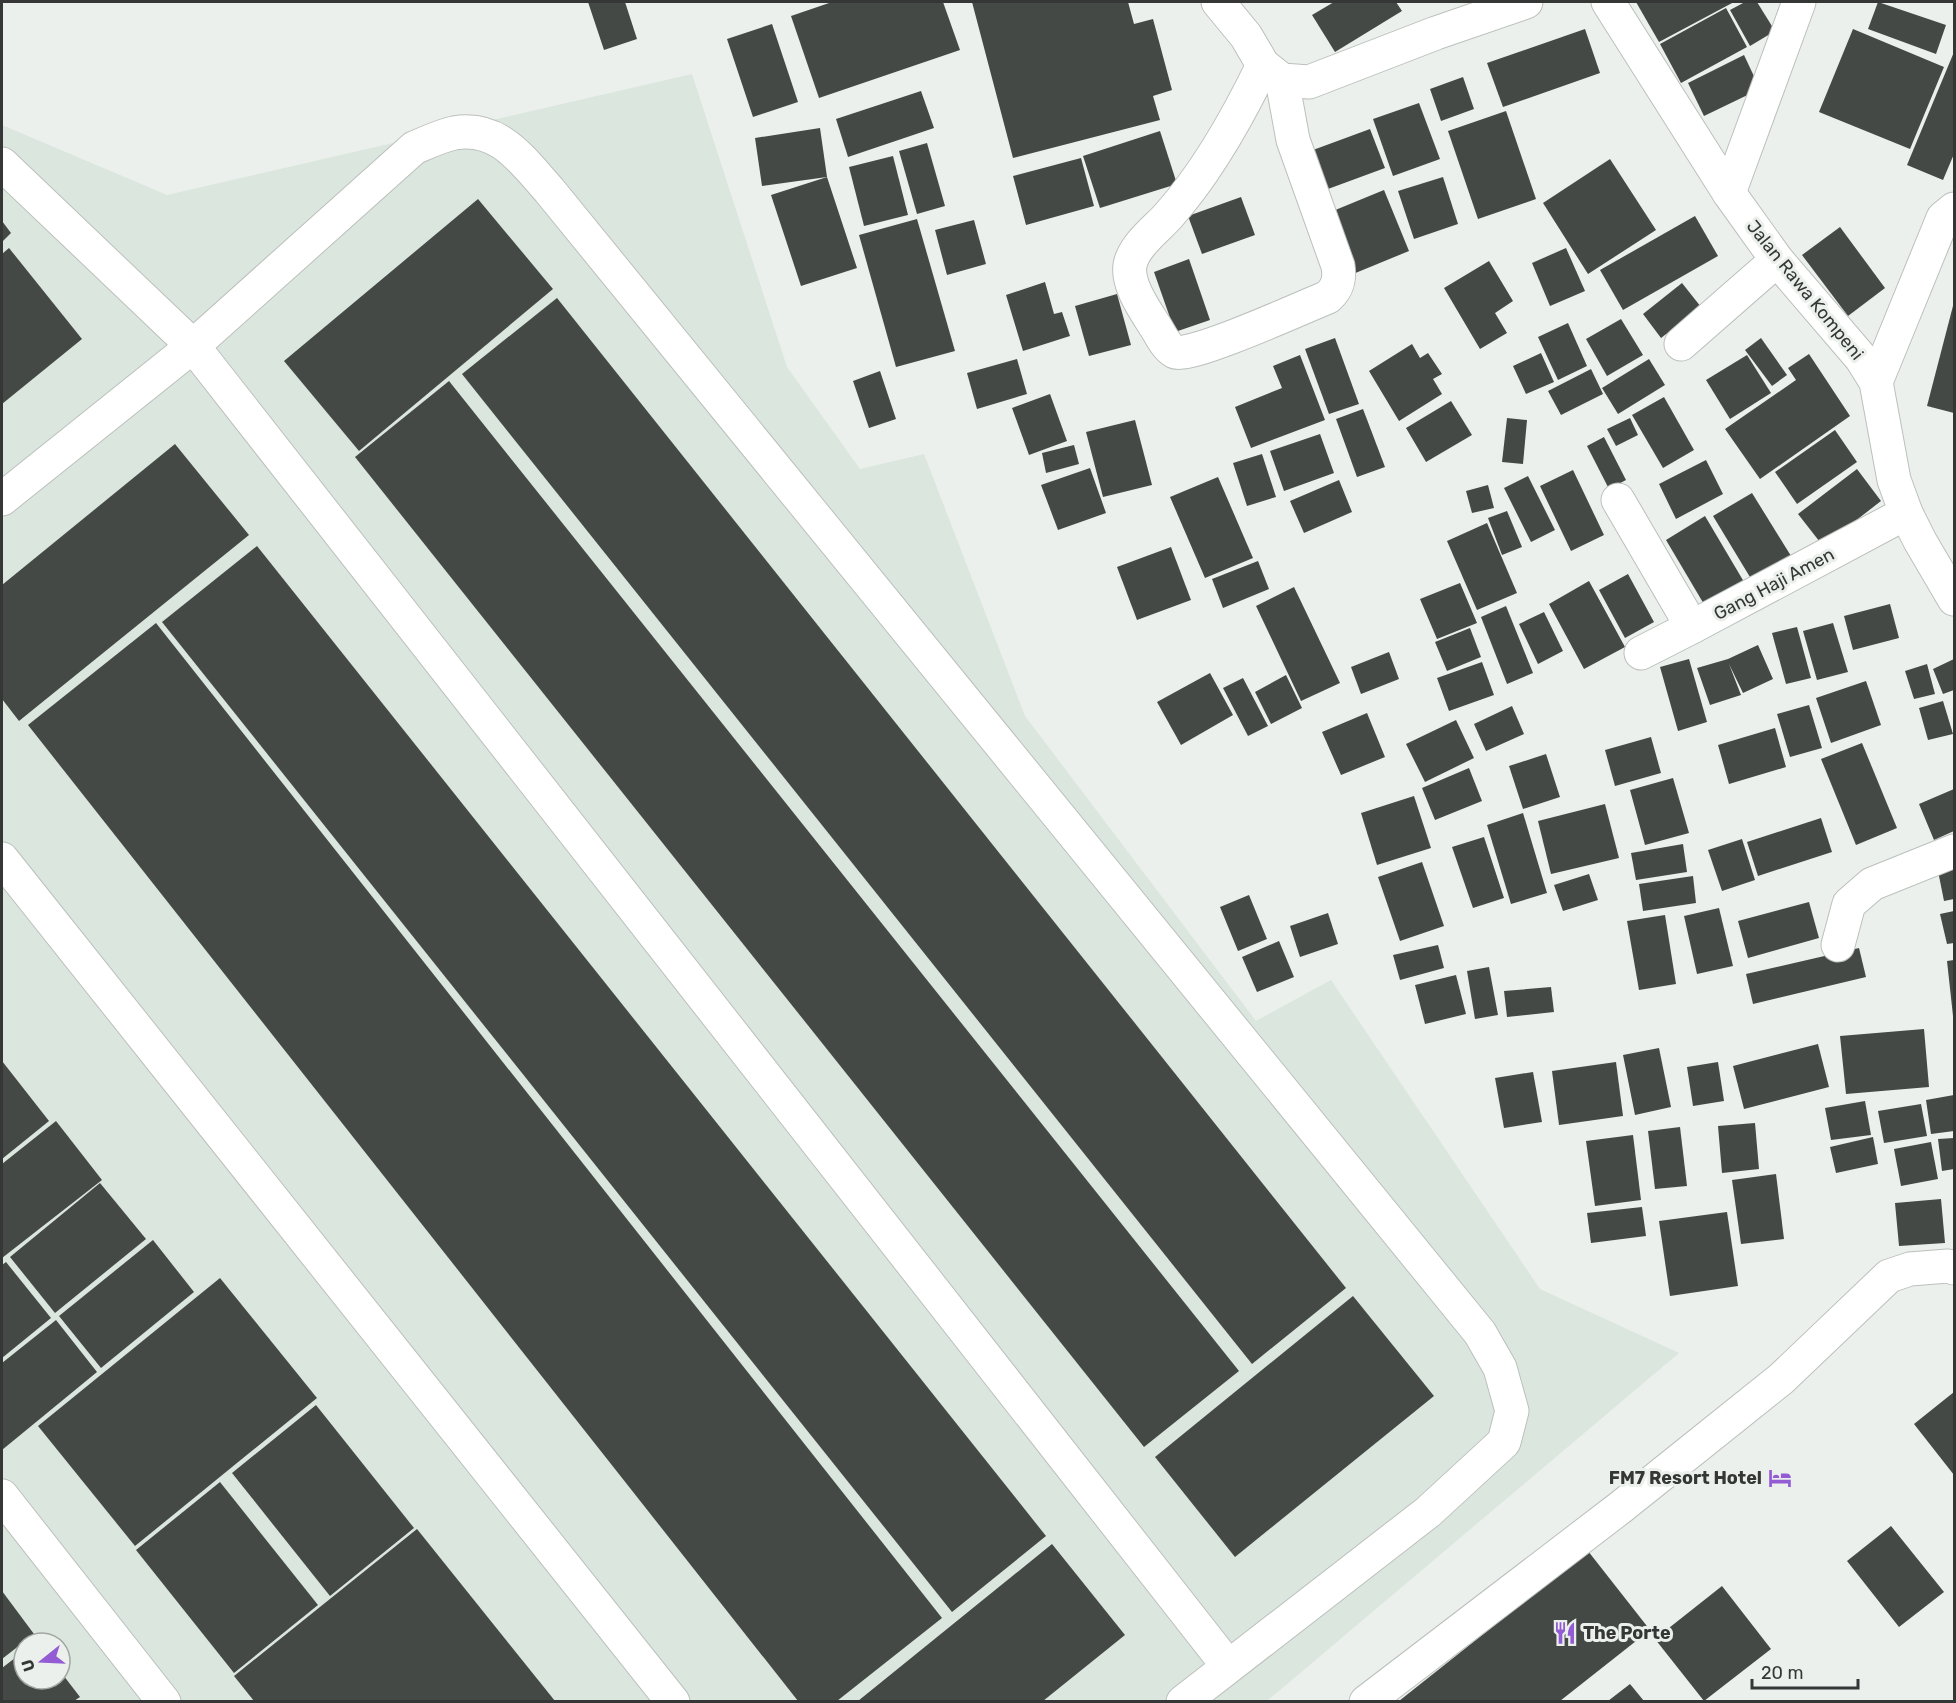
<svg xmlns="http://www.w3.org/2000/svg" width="1956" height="1703" viewBox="0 0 1956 1703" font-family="Rubik,sans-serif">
  <rect width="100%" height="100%" fill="#ebf0ec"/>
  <!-- built -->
  <path fill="#dbe6de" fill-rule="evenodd" d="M692 74 787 367 860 469 924 454 1025 716 1256 1021 1331 980 1540 1289 1679 1353 1267 1701H2V125L167 195ZM24 1643H60V1679H24Z"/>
  <!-- building -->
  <g fill="#454946">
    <path d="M588 2H625L637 39 604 50Z"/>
    <path d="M832 2H943L960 50 819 98 791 16Z"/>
    <path d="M972 2H1128L1134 24 1153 19 1172 90 1153 96 1160 120 1013 158Z"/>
    <path d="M1334 2H1396L1402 11 1335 52 1312 15Z"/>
    <path d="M1636 2H1734L1659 42Z"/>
    <path d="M1745 2H1757L1775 31 1750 46 1730 10Z"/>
    <path d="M1878 2 1946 25 1936 54 1868 29Z"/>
    <path d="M1726 8 1747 47 1681 83 1660 44Z"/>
    <path d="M772 24 798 102 753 117 727 39Z"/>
    <path d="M1585 29 1600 73 1503 107 1487 63Z"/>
    <path d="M1853 29 1944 67 1910 149 1819 112Z"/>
    <path d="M1954 52V154L1943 180 1907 165Z"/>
    <path d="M1744 55 1760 89 1704 116 1688 83Z"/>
    <path d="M1463 77 1474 109 1441 121 1430 89Z"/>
    <path d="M921 91 934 128 848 157 836 119Z"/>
    <path d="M1419 103 1440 159 1393 176 1373 119Z"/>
    <path d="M1506 111 1536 199 1478 219 1448 131Z"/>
    <path d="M820 128 827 177 857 268 801 286 771 195 827 177 762 186 755 138Z"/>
    <path d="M1370 129 1385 168 1328 189 1313 150Z"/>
    <path d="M1160 131 1177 184 1100 208 1083 156Z"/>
    <path d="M927 143 945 206 917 214 899 151Z"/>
    <path d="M893 156 908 215 864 226 849 167Z"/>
    <path d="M1081 158 1094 206 1026 225 1013 176Z"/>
    <path d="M1610 159 1656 230 1588 274 1543 203Z"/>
    <path d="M1443 177 1458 224 1414 239 1398 191Z"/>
    <path d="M1384 190 1409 251 1353 274 1328 213Z"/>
    <path d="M1241 197 1255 235 1202 254 1188 216Z"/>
    <path d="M478 199 553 289 359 451 284 361Z"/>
    <path d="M1695 216 1718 256 1623 310 1600 270Z"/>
    <path d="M917 219 955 351 896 367 859 235Z"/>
    <path d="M974 220 986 264 947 275 935 230Z"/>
    <path d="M2 221 11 233 2 242Z"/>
    <path d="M1840 227 1885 288 1848 316 1802 255Z"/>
    <path d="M9 248 82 339 2 404V254Z"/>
    <path d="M1566 248 1585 291 1550 306 1532 263Z"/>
    <path d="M1189 259 1210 320 1175 332 1154 272Z"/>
    <path d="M1489 261 1513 301 1495 313 1507 333 1480 349 1444 288Z"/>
    <path d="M1045 282 1054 314 1062 312 1070 336 1023 351 1006 295Z"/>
    <path d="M1682 283 1701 307 1661 338 1643 314Z"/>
    <path d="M1117 294 1131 345 1089 356 1075 306Z"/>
    <path d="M557 298 1346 1288 1252 1364 462 374Z"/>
    <path d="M1954 302V413L1927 406Z"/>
    <path d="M1621 319 1643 355 1607 376 1586 339Z"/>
    <path d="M1568 323 1587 366 1558 380 1538 337Z"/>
    <path d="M1335 338 1359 404 1329 414 1305 349Z"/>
    <path d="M1761 338 1787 375 1772 386 1745 350Z"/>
    <path d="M1412 344 1420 358 1428 353 1442 374 1433 379 1442 394 1399 421 1369 371Z"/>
    <path d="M1541 353 1554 382 1526 394 1513 366Z"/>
    <path d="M1809 354 1850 416 1760 479 1725 429 1796 380 1788 368Z"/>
    <path d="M1300 355 1325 420 1251 448 1235 407 1282 388 1273 366Z"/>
    <path d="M1747 355 1771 393 1730 419 1706 380Z"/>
    <path d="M1017 359 1027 394 977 409 967 373Z"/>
    <path d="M1649 359 1665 385 1618 414 1602 388Z"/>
    <path d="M1591 369 1603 394 1561 415 1548 391Z"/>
    <path d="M880 371 896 419 869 428 853 381Z"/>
    <path d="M449 381 1239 1371 1144 1447 355 457Z"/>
    <path d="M1050 394 1067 441 1029 455 1012 408Z"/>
    <path d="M1664 397 1694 450 1663 468 1632 415Z"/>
    <path d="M1451 401 1472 435 1426 462 1406 428Z"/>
    <path d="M1363 409 1385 467 1357 477 1336 419Z"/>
    <path d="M1507 418 1527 420 1523 464 1502 462Z"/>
    <path d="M1630 418 1638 435 1616 446 1607 429Z"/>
    <path d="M1135 420 1152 485 1103 497 1086 432Z"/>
    <path d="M1835 430 1857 462 1797 504 1775 472Z"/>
    <path d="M1320 434 1334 473 1284 491 1270 451Z"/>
    <path d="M1604 437 1626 480 1609 489 1587 446Z"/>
    <path d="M175 444 249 535 19 721 2 699V585Z"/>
    <path d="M1074 445 1079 464 1046 473 1042 453Z"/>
    <path d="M1262 454 1276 497 1247 506 1233 463Z"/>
    <path d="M1706 460 1723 494 1676 519 1659 484Z"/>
    <path d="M1090 468 1106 513 1058 530 1041 485Z"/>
    <path d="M1857 469 1881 501 1823 546 1798 514Z"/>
    <path d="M1573 470 1604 535 1571 551 1540 486Z"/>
    <path d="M1528 476 1555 530 1531 542 1504 488Z"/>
    <path d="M1218 477 1253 558 1205 578 1170 497Z"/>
    <path d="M1339 480 1352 512 1304 533 1290 501Z"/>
    <path d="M1488 485 1494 508 1472 513 1466 491Z"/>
    <path d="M1752 493 1796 564 1756 587 1713 516Z"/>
    <path d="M1507 511 1522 547 1502 555 1488 518Z"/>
    <path d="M1705 516 1747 587 1708 611 1666 540Z"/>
    <path d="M1487 523 1517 593 1477 610 1447 541Z"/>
    <path d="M257 546 1046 1536 952 1612 162 622Z"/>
    <path d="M1171 547 1191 600 1137 620 1117 567Z"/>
    <path d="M1258 561 1269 589 1223 608 1212 579Z"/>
    <path d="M1628 574 1654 622 1625 638 1599 590Z"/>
    <path d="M1589 581 1625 647 1584 669 1549 604Z"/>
    <path d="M1460 583 1477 623 1437 639 1420 599Z"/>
    <path d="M1294 587 1340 683 1301 701 1256 606Z"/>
    <path d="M1890 604 1899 638 1853 650 1844 616Z"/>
    <path d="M1506 606 1533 673 1507 684 1481 617Z"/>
    <path d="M1544 612 1563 651 1538 664 1519 624Z"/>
    <path d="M156 623 942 1618 837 1701H798L28 725Z"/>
    <path d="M1833 623 1848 672 1817 680 1803 631Z"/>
    <path d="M1797 627 1811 678 1786 684 1772 633Z"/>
    <path d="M1470 628 1481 657 1447 671 1435 642Z"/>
    <path d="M1758 645 1773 679 1743 693 1729 664 1741 695 1710 705 1697 668 1728 659Z"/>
    <path d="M1389 652 1399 679 1361 694 1351 667Z"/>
    <path d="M1689 659 1707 722 1678 731 1660 667Z"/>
    <path d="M1954 659V690L1943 694 1933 669Z"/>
    <path d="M1482 662 1494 695 1449 711 1437 678Z"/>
    <path d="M1927 664 1935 694 1914 699 1905 671Z"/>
    <path d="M1210 673 1233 715 1181 745 1157 702Z"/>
    <path d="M1286 675 1302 708 1271 724 1255 692Z"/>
    <path d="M1243 678 1268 726 1248 736 1223 688Z"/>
    <path d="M1866 681 1881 725 1831 743 1816 698Z"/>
    <path d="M1943 701 1953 734 1928 740 1919 708Z"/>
    <path d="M1809 705 1822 748 1790 757 1777 714Z"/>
    <path d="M1512 706 1524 734 1486 751 1474 724Z"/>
    <path d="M1367 713 1385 757 1341 775 1322 732Z"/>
    <path d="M1456 720 1474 758 1425 782 1406 744Z"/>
    <path d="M1775 728 1786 767 1729 784 1718 745Z"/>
    <path d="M1651 737 1661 773 1615 786 1605 750Z"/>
    <path d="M1862 743 1897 828 1856 845 1821 759Z"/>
    <path d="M1546 754 1560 797 1523 809 1509 766Z"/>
    <path d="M1469 768 1482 801 1435 820 1422 788Z"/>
    <path d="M1673 778 1689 833 1645 845 1630 790Z"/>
    <path d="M1954 789V831L1934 840 1919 804Z"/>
    <path d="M1414 796 1431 848 1377 865 1361 813Z"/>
    <path d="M1605 804 1619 858 1551 874 1538 821Z"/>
    <path d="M1523 813 1547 893 1511 904 1487 825Z"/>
    <path d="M1821 818 1832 852 1758 876 1747 842Z"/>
    <path d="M1484 837 1504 898 1473 908 1452 847Z"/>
    <path d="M1742 839 1755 880 1722 891 1708 850Z"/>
    <path d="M1683 844 1687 872 1636 880 1631 853Z"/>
    <path d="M1422 862 1444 926 1400 941 1378 877Z"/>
    <path d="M1954 868V899L1944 901 1938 871Z"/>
    <path d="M1589 874 1598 900 1563 911 1554 885Z"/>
    <path d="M1693 876 1696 903 1643 911 1639 884Z"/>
    <path d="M1249 895 1267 939 1238 951 1220 907Z"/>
    <path d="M1809 902 1819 938 1748 958 1738 921Z"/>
    <path d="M1719 908 1733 966 1697 974 1684 916Z"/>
    <path d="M1954 911V943L1947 944 1940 914Z"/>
    <path d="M1328 913 1338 944 1300 957 1290 926Z"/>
    <path d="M1665 915 1676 984 1639 990 1627 921Z"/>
    <path d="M1279 941 1294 977 1257 992 1242 957Z"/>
    <path d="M1438 945 1444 968 1400 980 1393 955Z"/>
    <path d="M1859 948 1866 977 1753 1004 1746 974Z"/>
    <path d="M1954 960V1016H1953L1947 961Z"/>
    <path d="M1489 967 1498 1015 1475 1019 1467 971Z"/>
    <path d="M1456 975 1466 1014 1425 1024 1415 985Z"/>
    <path d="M1551 987 1554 1012 1507 1017 1504 991Z"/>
    <path d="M1924 1029 1929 1087 1846 1094 1840 1036Z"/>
    <path d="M1818 1044 1829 1087 1744 1109 1733 1066Z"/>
    <path d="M1659 1048 1671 1107 1635 1115 1623 1055Z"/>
    <path d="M2 1061 49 1121 2 1159Z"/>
    <path d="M1616 1062 1623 1116 1559 1125 1552 1071Z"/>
    <path d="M1718 1062 1724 1101 1693 1106 1687 1067Z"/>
    <path d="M1533 1072 1542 1122 1504 1128 1495 1078Z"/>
    <path d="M1954 1095V1131L1931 1134 1926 1100Z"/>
    <path d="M1865 1101 1871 1135 1831 1140 1825 1108Z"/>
    <path d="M1921 1104 1927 1136 1884 1143 1878 1111Z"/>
    <path d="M56 1121 102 1180 2 1258V1164Z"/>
    <path d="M1755 1123 1759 1169 1722 1173 1718 1126Z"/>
    <path d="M1680 1127 1687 1186 1655 1189 1648 1131Z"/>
    <path d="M1633 1135 1641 1200 1595 1206 1586 1141Z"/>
    <path d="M1873 1137 1878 1164 1836 1173 1830 1147Z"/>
    <path d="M1954 1138V1169L1942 1171 1938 1139Z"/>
    <path d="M1931 1142 1938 1179 1901 1186 1894 1149Z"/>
    <path d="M1776 1174 1784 1239 1741 1244 1732 1180Z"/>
    <path d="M100 1183 146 1239 55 1313 10 1257Z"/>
    <path d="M1941 1199 1945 1243 1899 1246 1895 1203Z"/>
    <path d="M1642 1207 1646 1236 1591 1243 1587 1213Z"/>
    <path d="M1727 1212 1738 1286 1670 1296 1659 1221Z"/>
    <path d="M153 1240 194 1292 101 1368 59 1316Z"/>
    <path d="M6 1262 51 1318 2 1358V1265Z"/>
    <path d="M220 1278 317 1398 135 1546 38 1426Z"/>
    <path d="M1353 1296 1434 1396 1235 1557 1155 1457Z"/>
    <path d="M56 1320 97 1372 2 1450V1363Z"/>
    <path d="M1954 1392V1475L1914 1424Z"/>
    <path d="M316 1405 414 1528 330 1596 232 1473Z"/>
    <path d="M220 1482 318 1605 234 1673 136 1550Z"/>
    <path d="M1891 1526 1944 1592 1899 1627 1847 1561Z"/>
    <path d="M417 1529 555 1701H254L234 1676Z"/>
    <path d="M1052 1544 1125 1635 1043 1701H858Z"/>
    <path d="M1588 1551 1650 1630 1560 1701H1399Z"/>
    <path d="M1722 1586 1771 1649 1704 1701 1655 1639Z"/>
    <path d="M2 1591 34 1634 2 1659Z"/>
    <path d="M24 1651V1679H60V1671L80 1697 74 1701H2V1668Z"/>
    <path d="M1630 1684 1644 1701H1608Z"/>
  </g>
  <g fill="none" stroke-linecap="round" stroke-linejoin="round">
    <!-- minor casing -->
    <g stroke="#bbc0bc" stroke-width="35">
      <g id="minor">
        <path d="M1218 2 1246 36 1263 65 1282 80 1309 82 1436 33 1526 2"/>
        <path d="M1608 2 1729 193 1777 260 1861 358 1876 382 1894 480 1906 513 1920 541 1954 599"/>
        <path d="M1263 65C1238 117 1208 171 1169 215 1157 229 1134 245 1130 265 1127 284 1143 307 1153 323 1159 331 1165 347 1175 352 1189 359 1306 306 1328 297 1338 288 1340 279 1338 266L1293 140 1282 80"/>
        <path d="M2 164 193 346 1228 1666"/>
        <path d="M1729 193 1799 2"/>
        <path d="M1681 344 1777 260"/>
        <path d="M1876 382 1943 218 1954 209"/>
        <path d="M2 499 193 346 414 148C426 143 440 136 454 133 499 125 522 160 549 190L1480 1333 1500 1368 1512 1411 1504 1442 1428 1512 1183 1702"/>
        <path d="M1618 500 1692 627"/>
        <path d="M1641 653 1692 627 1906 513"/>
        <path d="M2 859 673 1702"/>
        <path d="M1838 945 1849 904 1872 884 1954 851"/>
        <path d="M2 1496 164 1702"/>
        <path d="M1366 1702 1621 1507 1781 1379 1889 1276 1910 1269 1948 1266 1954 1268"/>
      </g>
    </g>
    <!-- minor -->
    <use href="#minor" stroke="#fff" stroke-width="33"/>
  </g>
  <!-- icons -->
  <defs>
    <g id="hotel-bare" transform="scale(1.8)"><path d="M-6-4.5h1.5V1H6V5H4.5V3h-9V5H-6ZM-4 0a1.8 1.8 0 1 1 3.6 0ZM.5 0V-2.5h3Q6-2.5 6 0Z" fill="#935bd4" stroke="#ebf0ec" stroke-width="2.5" paint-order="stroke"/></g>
    <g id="restaurant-bare" transform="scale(1.8)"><path d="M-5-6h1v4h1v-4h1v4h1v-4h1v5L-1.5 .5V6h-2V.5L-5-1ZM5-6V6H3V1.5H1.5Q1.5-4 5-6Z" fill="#935bd4" stroke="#ebf0ec" stroke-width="2.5" paint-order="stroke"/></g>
  </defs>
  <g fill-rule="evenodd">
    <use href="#hotel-bare" x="1780" y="1478"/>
    <use href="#restaurant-bare" x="1565" y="1633"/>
  </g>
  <g text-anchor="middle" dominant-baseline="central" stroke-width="6" stroke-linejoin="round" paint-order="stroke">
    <!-- street labels -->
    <g font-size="18" fill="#353736" stroke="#ebf0ec">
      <text transform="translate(1805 290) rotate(51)">Jalan Rawa Kompeni</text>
      <text transform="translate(1774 584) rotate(-28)">Gang Haji Amen</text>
    </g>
    <!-- poi labels -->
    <g font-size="18" font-weight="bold" fill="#353736" stroke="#ebf0ec" text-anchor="end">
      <text x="1762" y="1478">FM7 Resort Hotel</text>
      <text x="1583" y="1633" text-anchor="start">The Porte</text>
    </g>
  </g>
  <!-- border -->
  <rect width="1956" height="1703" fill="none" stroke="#353736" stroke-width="6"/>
  <!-- north arrow -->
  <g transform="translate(42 1661) rotate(252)"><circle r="28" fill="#ebf0ec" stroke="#a2a6a3" stroke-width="1.5"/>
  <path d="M0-4.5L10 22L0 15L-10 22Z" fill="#935bd4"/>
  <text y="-9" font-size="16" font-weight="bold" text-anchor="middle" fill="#353736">U</text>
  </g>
  <!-- scale -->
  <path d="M1752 1679v9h106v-9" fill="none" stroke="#353736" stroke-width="3"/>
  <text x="1761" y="1679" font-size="18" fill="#353736" stroke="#ebf0ec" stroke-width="4.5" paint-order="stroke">20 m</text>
</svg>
